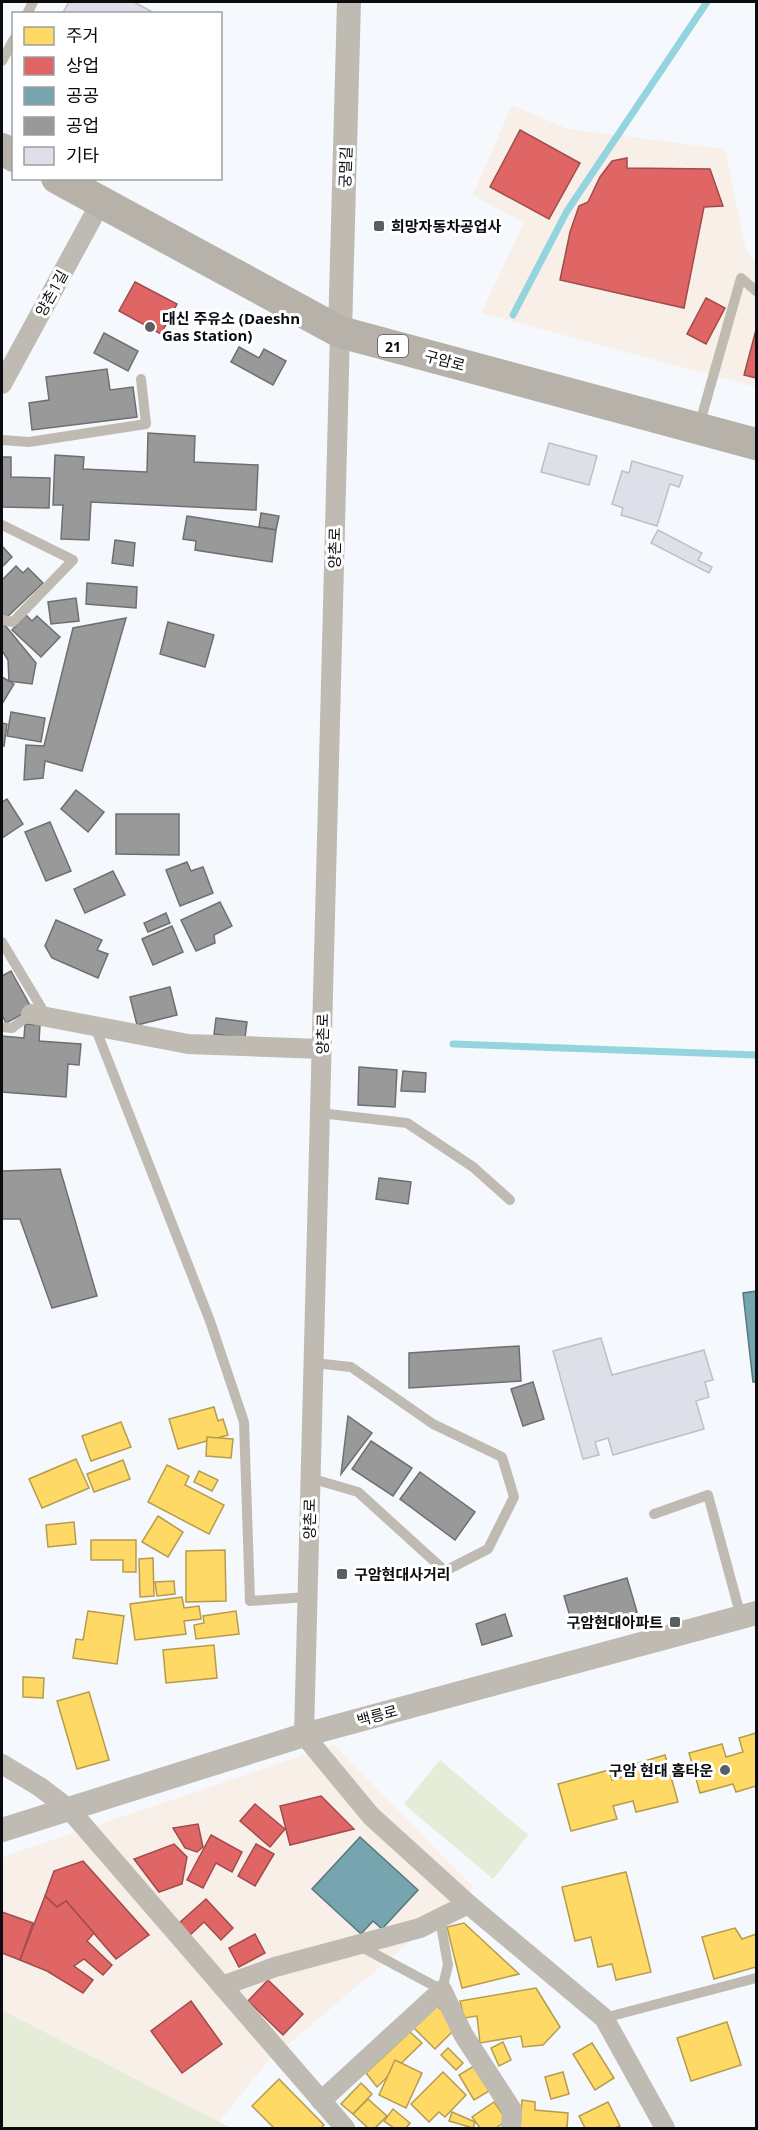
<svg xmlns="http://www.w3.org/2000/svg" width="758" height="2130" viewBox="0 0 758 2130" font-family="'Open Sans','Noto Sans KR',sans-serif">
  <rect width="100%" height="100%" fill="#f5f8fc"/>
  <!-- commercial -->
  <g fill="#f8f0e8">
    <path d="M512 105 568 129 725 149 746 251 756 262V387L481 313 524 223 473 195Z"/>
    <path d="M334 1745 474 1888 268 2061 219 2122 2 2010V1857Z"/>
  </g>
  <!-- green -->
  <g fill="#e5ecd7">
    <path d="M440 1760 528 1835 493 1879 404 1804Z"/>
    <path d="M2 2010 219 2122 231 2128H2Z"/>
  </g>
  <!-- homes -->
  <g fill="#ffd966" stroke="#b69c4c" stroke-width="1.5">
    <path d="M214 1407 218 1421 223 1419 228 1435 178 1449 169 1419Z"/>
    <path d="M121 1422 131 1447 91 1461 82 1436Z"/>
    <path d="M207 1437 233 1439 231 1458 206 1456Z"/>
    <path d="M76 1459 89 1488 42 1508 29 1479Z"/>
    <path d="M123 1460 130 1479 94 1492 87 1474Z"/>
    <path d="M167 1465 189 1476 185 1485 224 1505 209 1534 148 1502Z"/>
    <path d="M199 1471 218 1480 212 1491 194 1482Z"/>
    <path d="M158 1516 183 1532 168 1557 142 1542Z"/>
    <path d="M74 1522 76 1544 48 1547 46 1525Z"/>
    <path d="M91 1540H136V1572H123V1560H91Z"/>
    <path d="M225 1550 226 1601 186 1602V1551Z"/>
    <path d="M153 1558 154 1596 140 1597 139 1559Z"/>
    <path d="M174 1581 175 1594 157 1596 155 1582Z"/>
    <path d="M182 1597 184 1608 199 1606 201 1619 184 1621 186 1634 135 1640 130 1604Z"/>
    <path d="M88 1611 124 1616 117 1664 73 1658 76 1639 83 1640Z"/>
    <path d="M236 1611 239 1634 196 1639 194 1625 204 1623 203 1616Z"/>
    <path d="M214 1645 217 1678 166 1683 163 1650Z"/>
    <path d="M23 1677 44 1678 43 1698 23 1697Z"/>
    <path d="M89 1692 109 1760 77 1769 57 1701Z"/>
    <path d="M756 1733V1786L736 1792 733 1784 700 1793 689 1753 722 1744 726 1757 743 1752 739 1738Z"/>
    <path d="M665 1755 678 1802 636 1812 633 1801 613 1806 617 1819 571 1831 558 1784 609 1770 612 1780 633 1774 631 1765Z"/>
    <path d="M626 1872 651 1972 616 1980 612 1964 598 1967 591 1937 575 1941 562 1887Z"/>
    <path d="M464 1923 519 1974 462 1988 447 1927Z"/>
    <path d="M735 1928 742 1939 756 1934V1967L714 1979 702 1937Z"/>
    <path d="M536 1988 560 2027 543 2045 523 2047 521 2036 480 2043 477 2016 464 2018 460 2001Z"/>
    <path d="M437 2006 458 2026 435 2049 414 2028Z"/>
    <path d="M727 2022 741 2065 691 2081 677 2038Z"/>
    <path d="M410 2032 422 2043 377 2087 366 2073Z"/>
    <path d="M503 2042 511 2060 499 2066 491 2048Z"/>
    <path d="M592 2043 614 2078 595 2090 573 2054Z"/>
    <path d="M448 2048 463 2063 456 2070 441 2055Z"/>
    <path d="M395 2060 422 2073 406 2108 379 2095Z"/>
    <path d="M474 2066 489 2091 474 2100 459 2075Z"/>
    <path d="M443 2072 466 2095 445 2117 439 2112 429 2122 411 2104Z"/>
    <path d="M563 2072 569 2094 551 2099 545 2077Z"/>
    <path d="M279 2079 324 2125 321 2128H274L252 2106Z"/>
    <path d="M361 2083 372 2094 353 2114 341 2104Z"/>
    <path d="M368 2099 387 2116 375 2128H368L353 2114Z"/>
    <path d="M522 2100 535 2102V2110L568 2113 567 2128H520Z"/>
    <path d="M494 2102 507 2120 496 2128H480L472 2117Z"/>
    <path d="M608 2102 620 2126 614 2128H585L579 2116Z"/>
    <path d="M393 2109 410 2123 406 2128H394L384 2121Z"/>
    <path d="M452 2112 475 2122 473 2128 449 2121Z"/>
  </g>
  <!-- shops -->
  <g fill="#e06666" stroke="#a04b4c" stroke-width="1.5">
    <path d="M520 130 580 163 549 219 490 187Z"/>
    <path d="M627 158V168L710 169 723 206 704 207 684 308 560 280 570 232 579 206 588 202 600 177 612 161Z"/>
    <path d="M135 282 177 304 161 334 119 311Z"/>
    <path d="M706 298 725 308 706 344 687 334Z"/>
    <path d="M756 330V378L744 375Z"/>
    <path d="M321 1796 354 1829 290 1845 280 1806Z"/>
    <path d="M255 1804 285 1829 270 1847 240 1821Z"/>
    <path d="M198 1824 203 1847 197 1852 185 1848 173 1828Z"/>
    <path d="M211 1835 242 1852 232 1872 216 1863 203 1888 187 1880Z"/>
    <path d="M174 1844 187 1857 182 1884 159 1892 134 1859Z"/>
    <path d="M256 1844 274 1854 255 1886 238 1876Z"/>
    <path d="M83 1861 149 1935 116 1959 66 1901 57 1907 45 1896 54 1871Z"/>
    <path d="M45 1896 57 1907 66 1901 94 1933 87 1941 112 1965 103 1975 84 1959 74 1966 93 1980 83 1993 47 1971 20 1960Z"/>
    <path d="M206 1899 233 1928 221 1940 204 1922 189 1936 178 1924Z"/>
    <path d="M2 1912 33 1923 20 1960 2 1953Z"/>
    <path d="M255 1934 265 1953 239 1967 229 1948Z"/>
    <path d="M268 1980 303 2014 283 2035 248 2001Z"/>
    <path d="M191 2001 222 2044 182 2073 151 2031Z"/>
  </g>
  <!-- public -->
  <g fill="#76a5af" stroke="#56777f" stroke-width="1.5">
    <path d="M756 1291V1382H753L743 1293Z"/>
    <path d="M360 1837 418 1890 382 1929 373 1921 361 1934 312 1889Z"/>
  </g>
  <!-- industry -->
  <g fill="#999" stroke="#6e6f70" stroke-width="1.5">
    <path d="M104 333 138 351 128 371 94 353Z"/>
    <path d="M239 347 259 358 264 349 286 361 273 385 231 362Z"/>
    <path d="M107 369 110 390 133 387 137 417 32 430 29 403 49 400 46 377Z"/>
    <path d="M148 433 195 436 194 462 258 465 256 510 91 502 89 540 61 539 63 505H53L55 455 84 457 83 469 147 472Z"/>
    <path d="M2 457H11V477L50 478 49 508 2 507Z"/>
    <path d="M261 513 279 516 276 530 259 527Z"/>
    <path d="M187 516 276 530 272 562 195 550 196 541 183 539Z"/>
    <path d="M115 540 135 543 133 566 112 563Z"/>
    <path d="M2 546 12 557 2 567Z"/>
    <path d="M16 566 23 573 28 568 43 583 5 619 2 615V580Z"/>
    <path d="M87 583 137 587 136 608 86 604Z"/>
    <path d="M76 598 79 621 51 624 48 602Z"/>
    <path d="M26 615 32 621 37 616 60 637 41 657 12 630Z"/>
    <path d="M126 618 82 771 45 761 43 778 24 780 26 745 44 746 73 628Z"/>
    <path d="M168 622 214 635 205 667 160 654Z"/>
    <path d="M4 624 36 663 32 684 9 681 8 660 3 652 2 654V626Z"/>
    <path d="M2 677 14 684 2 704Z"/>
    <path d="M11 712 45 718 41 742 7 736Z"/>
    <path d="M2 723 7 724 4 746 2 745Z"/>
    <path d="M76 790 104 812 88 832 61 809Z"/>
    <path d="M7 799 23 824 2 838V802Z"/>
    <path d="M116 814H179V855L116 854Z"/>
    <path d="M50 822 71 871 46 881 25 832Z"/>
    <path d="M187 862 191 871 203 867 213 893 180 906 166 870Z"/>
    <path d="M113 871 125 895 85 913 74 889Z"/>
    <path d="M220 902 232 926 214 935 215 943 196 951 181 920Z"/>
    <path d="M166 913 170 923 148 932 144 923Z"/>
    <path d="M56 920 102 940 97 950 108 954 98 978 52 958 45 946Z"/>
    <path d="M172 926 183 952 153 965 142 939Z"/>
    <path d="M11 971 32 1009 6 1023 2 1015V976Z"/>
    <path d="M170 987 177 1015 137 1025 130 997Z"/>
    <path d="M216 1018 247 1022 245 1038 214 1034Z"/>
    <path d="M25 1024 40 1025 39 1041 81 1044 79 1065 68 1064 66 1097 2 1092V1036L24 1038Z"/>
    <path d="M359 1067 397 1070 395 1107 358 1105Z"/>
    <path d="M403 1071 426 1073 425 1092 401 1091Z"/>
    <path d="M60 1169 97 1296 52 1308 20 1219H2V1171Z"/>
    <path d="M379 1178 411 1182 408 1204 376 1199Z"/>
    <path d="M519 1346 521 1381 409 1388V1353Z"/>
    <path d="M533 1382 544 1419 523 1426 511 1389Z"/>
    <path d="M348 1416 372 1433 341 1474Z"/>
    <path d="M371 1441 412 1468 393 1496 352 1469Z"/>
    <path d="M420 1472 475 1512 455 1540 400 1499Z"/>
    <path d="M627 1578 637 1612 574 1630 564 1596Z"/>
    <path d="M505 1614 512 1636 482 1645 476 1624Z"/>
  </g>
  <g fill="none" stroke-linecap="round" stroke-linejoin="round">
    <!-- stream -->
    <g stroke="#94d4df" stroke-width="7">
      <path d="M513 315 567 211 707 2"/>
      <path d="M453 1044 756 1055"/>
    </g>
  </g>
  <!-- building -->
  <g fill="#dfdfea" stroke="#bfc0c4" stroke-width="1.5">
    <path d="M69 2H134L156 14H62Z"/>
    <path d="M549 443 597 456 589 485 541 472Z"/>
    <path d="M632 461 683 476 679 487 670 484 657 526 621 515 623 508 612 504 622 471 629 473Z"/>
    <path d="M658 530 702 553 698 560 712 567 709 573 651 543Z"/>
    <path d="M601 1338 612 1375 704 1350 713 1380 705 1382 709 1397 696 1401 704 1429 613 1455 608 1438 595 1442 599 1455 583 1459 553 1351Z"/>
  </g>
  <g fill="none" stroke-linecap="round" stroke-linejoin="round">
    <!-- service -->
    <g stroke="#bfbbb3" stroke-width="10">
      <path d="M27 14 33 2"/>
      <path d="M2 61 14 39"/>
      <path d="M699 426 741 278 756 291"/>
      <path d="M2 440 29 442 146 424 141 379"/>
      <path d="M2 525 73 560 13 622 2 620"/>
      <path d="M2 942 41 1007 12 1028 2 1027"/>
      <path d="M95 1027 210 1321 244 1422 250 1601 307 1597"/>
      <path d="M320 1113 407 1123 473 1167 510 1200"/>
      <path d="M310 1478 358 1492 445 1571 488 1549 514 1497 502 1457 433 1424 351 1367 314 1363"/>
      <path d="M654 1514 708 1495 741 1617"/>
      <path d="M358 1945 442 1990 448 1965 440 1919"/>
      <path d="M604 2018 756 1978"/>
    </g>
    <!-- minor -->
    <g stroke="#bfbbb3" stroke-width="20">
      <path d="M340 332 304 1735 371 1816 468 1904 604 2018 665 2128"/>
      <path d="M2 384 101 202"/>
      <path d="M31 1014 188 1044 321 1049"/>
      <path d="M2 1764 40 1787 69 1809 345 2128"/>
      <path d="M222 1986 275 1967 420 1928 468 1904"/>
      <path d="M321 2101 442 1990 463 2034 512 2110 511 2128"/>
    </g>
    <!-- tertiary -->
    <g stroke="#bfbbb3" stroke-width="24">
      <path d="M340 332 349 2"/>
      <path d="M2 1830 304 1735 756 1613"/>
    </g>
    <!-- primary -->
    <g stroke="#b6b2aa" stroke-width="32">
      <path d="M2 149 14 156"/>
      <path d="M57 178 340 332 756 444"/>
    </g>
  </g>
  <!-- markers -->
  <g fill="#5c5f62" stroke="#fff" stroke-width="2">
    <rect x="373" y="220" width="12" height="12" rx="3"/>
    <circle cx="150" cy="327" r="6"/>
    <rect x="336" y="1568" width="12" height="12" rx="3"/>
    <rect x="669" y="1616" width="12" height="12" rx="3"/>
    <circle cx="725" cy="1770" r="6"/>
  </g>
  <g text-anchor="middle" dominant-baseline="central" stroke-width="6" stroke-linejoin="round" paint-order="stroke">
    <!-- shield labels -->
    <rect fill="#fff" stroke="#545557" stroke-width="1.5" x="378" y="335" width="30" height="22" rx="4.5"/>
    <g font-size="14" font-weight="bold" fill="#0a0c0f">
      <text x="393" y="346">21</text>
    </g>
    <!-- street labels -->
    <g font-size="15" fill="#0a0c0f" stroke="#fff">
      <text transform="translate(345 167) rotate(-88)">궁멀길</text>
      <text transform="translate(51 293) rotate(-61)">양촌1길</text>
      <text transform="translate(445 360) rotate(15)">구암로</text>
      <text transform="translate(334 548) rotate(-89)">양촌로</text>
      <text transform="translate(322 1034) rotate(-89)">양촌로</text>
      <text transform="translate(309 1519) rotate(-89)">양촌로</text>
      <text transform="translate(377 1715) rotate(-15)">백릉로</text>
    </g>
    <!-- poi labels -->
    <g font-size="15" font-weight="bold" fill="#0a0c0f" stroke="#fff" text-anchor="start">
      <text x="391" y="226">희망자동차공업사</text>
      <text x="162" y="318">대신 주유소 (Daeshn<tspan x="162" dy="17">Gas Station)</tspan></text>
      <text x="354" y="1574">구암현대사거리</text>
      <text x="663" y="1622" text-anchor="end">구암현대아파트</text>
      <text x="713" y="1770" text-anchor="end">구암 현대 홈타운</text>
    </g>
  </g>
  <!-- border -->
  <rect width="758" height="2130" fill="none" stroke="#0a0c0f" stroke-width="6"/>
  <!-- legend -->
  <rect x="12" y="12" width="210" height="168" fill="#ffffff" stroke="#9d9e9f" stroke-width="1.5"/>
  <rect x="24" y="27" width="30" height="18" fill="#ffd966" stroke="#9d9e9f" stroke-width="1.5"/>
  <text x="66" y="42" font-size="18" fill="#0a0c0f">주거</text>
  <rect x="24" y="57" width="30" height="18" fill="#e06666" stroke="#9d9e9f" stroke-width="1.5"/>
  <text x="66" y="72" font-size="18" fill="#0a0c0f">상업</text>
  <rect x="24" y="87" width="30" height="18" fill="#76a5af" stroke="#9d9e9f" stroke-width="1.5"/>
  <text x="66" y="102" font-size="18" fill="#0a0c0f">공공</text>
  <rect x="24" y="117" width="30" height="18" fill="#999999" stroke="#9d9e9f" stroke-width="1.5"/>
  <text x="66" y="132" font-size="18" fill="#0a0c0f">공업</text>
  <rect x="24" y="147" width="30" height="18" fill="#dfdfea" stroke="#9d9e9f" stroke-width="1.5"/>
  <text x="66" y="162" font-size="18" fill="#0a0c0f">기타</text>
</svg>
